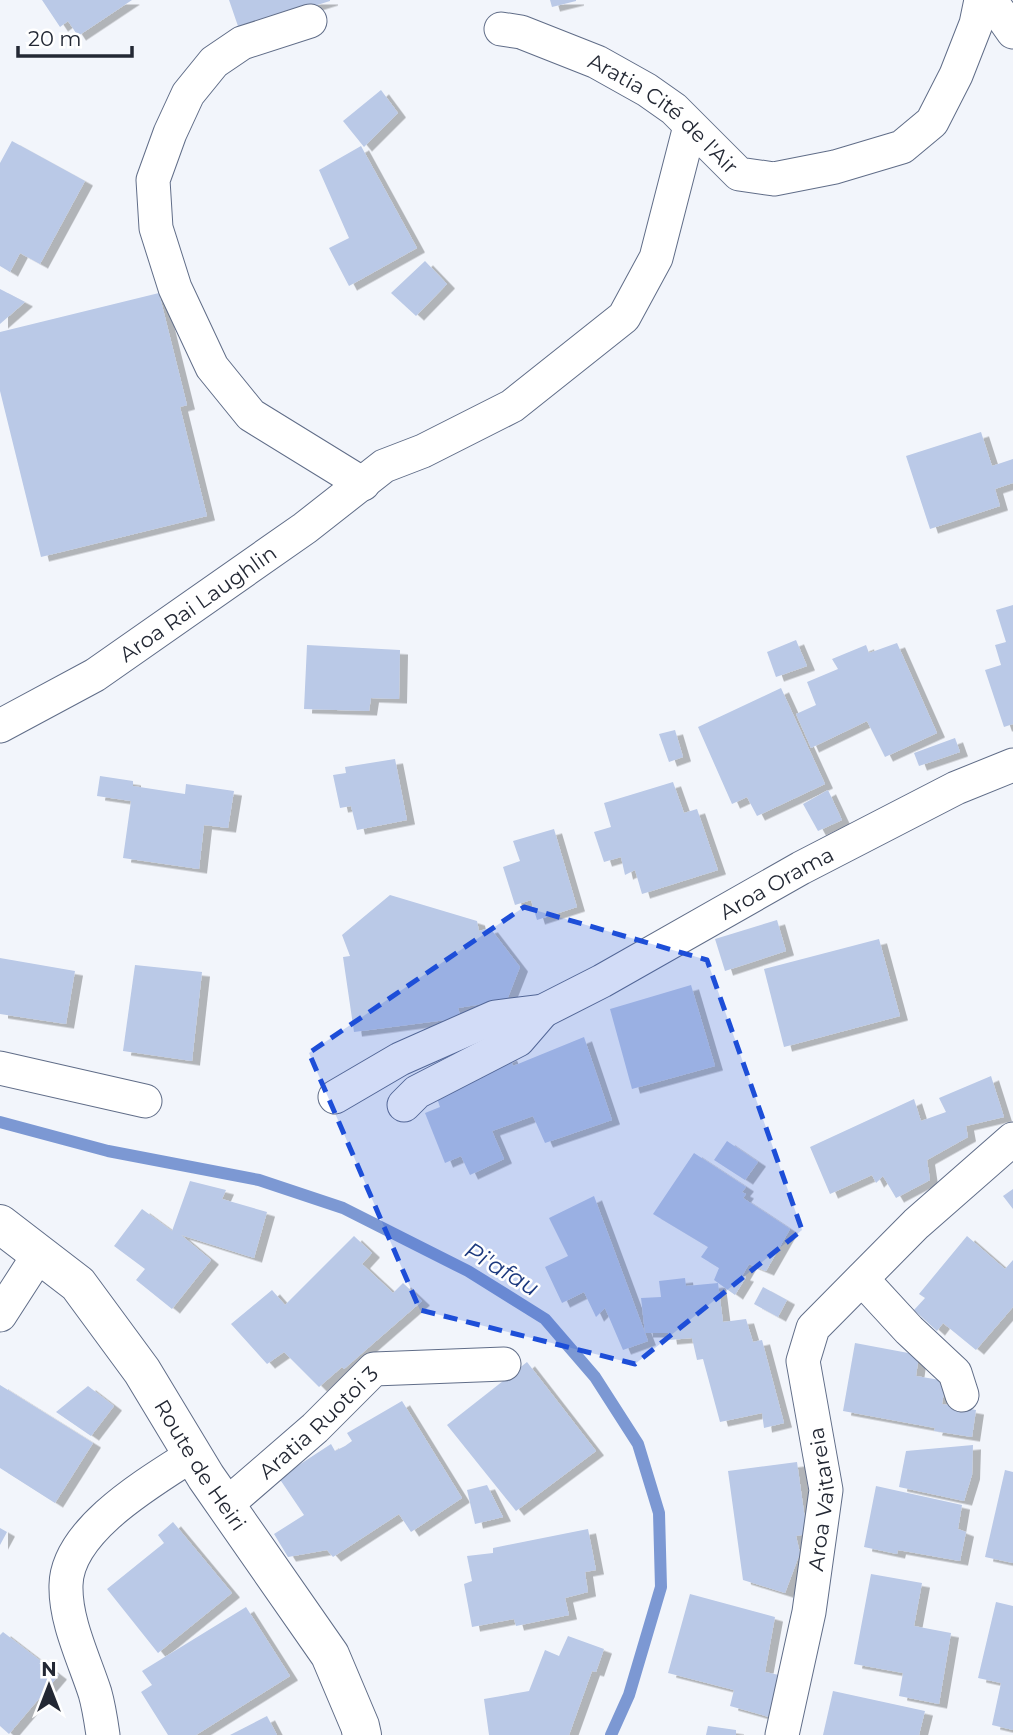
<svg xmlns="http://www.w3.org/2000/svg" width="1013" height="1735" viewBox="0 0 1013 1735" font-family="Montserrat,sans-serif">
  <defs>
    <filter id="shadow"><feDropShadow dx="8" dy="4.5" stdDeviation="0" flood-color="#0004"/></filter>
  </defs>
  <rect width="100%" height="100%" fill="#f2f5fb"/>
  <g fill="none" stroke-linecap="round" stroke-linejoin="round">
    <!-- stream -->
    <path stroke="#7c98d3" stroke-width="12" d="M0 1122 108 1151 259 1180 343 1208 468 1271 545 1319 595 1377 638 1444 659 1513 661 1587 629 1695 611 1735"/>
  </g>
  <!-- building -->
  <g fill="#bac9e7" filter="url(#shadow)">
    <path d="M42 0H132L78 36 68 21 60 27Z"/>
    <path d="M229 0H330V1L239 29Z"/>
    <path d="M550 0H576V1L552 7Z"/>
    <path d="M381 90 398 113 364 147 343 121Z"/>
    <path d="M12 141 85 181 40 264 20 253 10 272 0 266V163Z"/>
    <path d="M361 146 417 248 349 286 329 248 349 238 319 170Z"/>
    <path d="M425 261 447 284 416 316 391 293Z"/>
    <path d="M0 289 25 302 0 324Z"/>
    <path d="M159 293 187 405 180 407 207 516 41 557 0 391V332Z"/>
    <path d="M981 432 992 466 1013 459V483L995 489 1000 506 930 529 906 456Z"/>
    <path d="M1013 605V724L1004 727 985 670 1001 665 995 645 1006 642 996 610Z"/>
    <path d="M796 640 807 666 776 677 767 652Z"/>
    <path d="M897 643 937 733 885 757 867 721 811 748 796 714 816 705 807 682 838 669 832 659 866 645 869 653Z"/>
    <path d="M307 645 400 650 399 699 371 698 369 711 304 709Z"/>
    <path d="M781 688 825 784 757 816 747 797 732 804 698 727Z"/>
    <path d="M675 730 683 757 669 762 659 734Z"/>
    <path d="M955 738 960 752 919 766 914 753Z"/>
    <path d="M395 759 407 820 357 830 351 806 340 808 333 775 346 773 345 767Z"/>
    <path d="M100 776 133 781V786L185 794 186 784 234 791 228 828 204 825 199 869 123 858 131 801 97 796Z"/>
    <path d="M673 782 684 813 697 809 718 870 642 894 635 870 625 875 621 857 604 862 594 832 611 827 604 803Z"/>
    <path d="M828 790 842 820 818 831 803 804Z"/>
    <path d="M554 829 577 907 537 920 531 900 515 905 503 867 520 861 513 841Z"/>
    <path d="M390 895 477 921 479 931 490 928 520 967 507 1000 458 1008 461 1018 354 1032 343 957 350 956 342 935Z"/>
    <path d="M777 920 786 951 725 971 715 939Z"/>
    <path d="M879 939 900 1016 784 1047 764 969Z"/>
    <path d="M0 958 75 971 66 1024 0 1014Z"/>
    <path d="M135 965 202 972 192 1061 123 1051Z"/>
    <path d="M691 985 715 1066 632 1089 610 1009Z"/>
    <path d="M584 1037 612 1120 545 1143 533 1116 492 1131 504 1159 470 1175 461 1156 445 1163 425 1113 440 1107 435 1092 509 1056 513 1066Z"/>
    <path d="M991 1076 1004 1117 966 1126 968 1137 927 1160 930 1180 896 1198 883 1176 876 1183 872 1175 830 1194 810 1147 914 1099 921 1121 946 1112 939 1098Z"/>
    <path d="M727 1141 758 1162 745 1180 714 1160Z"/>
    <path d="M694 1153 746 1187 742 1192 746 1194 743 1198 790 1229 766 1271 749 1264 742 1276 746 1277 735 1295 714 1280 719 1268 701 1257 708 1247 653 1214Z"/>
    <path d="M190 1181 226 1190 222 1199 267 1212 254 1258 181 1235 211 1260 172 1309 136 1280 145 1269 114 1246 142 1209 172 1231Z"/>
    <path d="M1013 1189V1209L1003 1196Z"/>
    <path d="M594 1196 648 1341 623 1350 605 1308 596 1317 584 1292 562 1303 545 1267 568 1256 549 1218Z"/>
    <path d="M354 1236 372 1253 362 1264 393 1293 403 1283 422 1301 344 1369 342 1367 319 1387 284 1352 267 1364 231 1324 272 1290 285 1305Z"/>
    <path d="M967 1236 1005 1269 1013 1260V1307L976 1350 943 1323 937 1331 914 1310 925 1298 919 1294Z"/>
    <path d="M685 1278 686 1286 718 1283 723 1322 746 1319 753 1342 762 1340 784 1423 764 1428 762 1413 720 1422 703 1359 697 1360 692 1338 669 1340 668 1333H645L641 1298 661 1297 659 1281Z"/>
    <path d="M763 1287 787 1300 778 1317 754 1304Z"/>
    <path d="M855 1343 919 1355 916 1376 946 1381 942 1404 976 1410 972 1437 934 1431 935 1428 843 1411Z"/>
    <path d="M527 1362 596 1451 516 1511 447 1425Z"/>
    <path d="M0 1385 93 1443 55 1503 0 1468Z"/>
    <path d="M88 1386 114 1406 91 1436 56 1412Z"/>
    <path d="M402 1401 462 1498 411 1532 399 1514 333 1557 327 1550 288 1557 274 1534 304 1515 279 1478 331 1444 335 1451 345 1446 352 1441 347 1433Z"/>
    <path d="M973 1445 972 1475 964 1501 899 1487 906 1451Z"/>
    <path d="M797 1462 807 1534 796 1536 800 1553 785 1593 743 1580 728 1471Z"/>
    <path d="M1005 1470 1013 1472V1563L985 1557Z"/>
    <path d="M487 1485 503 1517 475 1524 467 1490Z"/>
    <path d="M876 1486 962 1505 958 1529 966 1532 960 1561 898 1550 897 1554 864 1547Z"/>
    <path d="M173 1522 232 1593 158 1653 107 1589 164 1543 158 1535Z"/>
    <path d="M0 1528 7 1532 0 1545Z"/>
    <path d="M588 1529 596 1570 585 1572 588 1592 565 1598 569 1615 516 1626 514 1619 472 1627 464 1584 472 1581 467 1556 493 1553V1548Z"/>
    <path d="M871 1574 922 1583 914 1626 951 1633 939 1704 899 1696 903 1673 854 1664Z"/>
    <path d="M690 1594 775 1617 765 1672 779 1675 769 1717 730 1706 734 1690 668 1673Z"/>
    <path d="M996 1602 1013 1606V1730L992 1725 1001 1683 978 1678Z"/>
    <path d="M246 1607 290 1676 196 1735H168L141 1692 152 1685 142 1671Z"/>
    <path d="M3 1632 59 1675 9 1734 0 1726V1635Z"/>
    <path d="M568 1636 604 1649 596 1672 592 1671 569 1735H489L484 1699 529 1691 545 1650 559 1656Z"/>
    <path d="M833 1691 925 1711 919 1735H823Z"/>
    <path d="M267 1716 277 1735H230Z"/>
    <path d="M708 1726 736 1730V1735H706Z"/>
  </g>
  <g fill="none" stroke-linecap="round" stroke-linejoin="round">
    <!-- minor casing -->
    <g stroke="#606d88" stroke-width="35">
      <g id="minor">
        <path d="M993 0 994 5 1013 32"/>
        <path d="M310 21 242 43 214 62 188 94 170 133 153 180 156 228 175 288 212 367 251 415 363 484"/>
        <path id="s1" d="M501 29 521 32 597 62 647 90 674 109 739 174 774 179 835 167 902 147 932 122 956 75 976 24 981 0"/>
        <path id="s2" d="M0 726 95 675 305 528 384 466 423 451 512 406 624 317 656 258 690 126"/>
        <path d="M0 1068 145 1101"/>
        <path id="s3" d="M335 1097 400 1059 495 1017 543 1011 602 981 801 868 956 788 1013 765"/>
        <path d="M404 1105 417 1092 518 1040 543 1011"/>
        <path d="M862 1279 909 1330 955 1373 962 1395"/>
        <path d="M0 1315 40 1253"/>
        <path id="s4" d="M226 1505 315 1428 374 1369 504 1364"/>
        <path d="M103 1735C101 1721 99 1707 95 1693 84 1659 65 1621 66 1585 67 1530 150 1482 192 1455"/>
        <path id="s5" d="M782 1735 809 1612 826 1490 803 1361 813 1328 916 1224 1013 1139"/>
      </g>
    </g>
    <!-- secondary casing -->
    <g stroke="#606d88" stroke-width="40">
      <g id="secondary">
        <path id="s6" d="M0 1224 78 1284 142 1371 206 1477 330 1655 360 1726 362 1735"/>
      </g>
    </g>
    <!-- minor -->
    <use href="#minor" stroke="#fff" stroke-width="33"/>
    <!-- secondary -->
    <use href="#secondary" stroke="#fff" stroke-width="38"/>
  </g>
  <!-- marked area -->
  <path fill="#1d4ed8" fill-opacity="0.2" stroke="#1d4ed8" stroke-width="5" stroke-dasharray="14 9" stroke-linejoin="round" d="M524 907 707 960 802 1230 635 1364 420 1310 309 1053Z"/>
  <g text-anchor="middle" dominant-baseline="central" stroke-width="5" stroke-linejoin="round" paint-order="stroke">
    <!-- street labels -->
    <g font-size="21" fill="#232834" stroke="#fff">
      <text stroke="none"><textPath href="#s1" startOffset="186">Aratia Cité de l'Air</textPath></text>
      <text stroke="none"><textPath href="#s2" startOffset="233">Aroa Rai Laughlin</textPath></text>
      <text stroke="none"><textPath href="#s3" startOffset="494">Aroa Orama</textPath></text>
      <text stroke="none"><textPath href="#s4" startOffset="124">Aratia Ruotoi 3</textPath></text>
      <text stroke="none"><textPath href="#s6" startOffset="317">Route de Heiri</textPath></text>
      <text stroke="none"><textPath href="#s5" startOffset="240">Aroa Vaitareia</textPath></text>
    </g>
    <!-- water labels -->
    <g font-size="23" font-style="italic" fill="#1c397e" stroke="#fff">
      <text transform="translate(502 1269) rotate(31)">Pi'afau</text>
    </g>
  </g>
  <!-- north arrow -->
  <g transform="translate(49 1686)" stroke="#ffffff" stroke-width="5" paint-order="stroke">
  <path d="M0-5L12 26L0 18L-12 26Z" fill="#232834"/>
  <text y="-10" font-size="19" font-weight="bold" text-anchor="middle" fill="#232834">N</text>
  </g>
  <!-- scale -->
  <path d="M18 46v10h114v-10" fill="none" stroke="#232834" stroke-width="3.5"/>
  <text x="28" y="46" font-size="21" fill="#232834" stroke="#ffffff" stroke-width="5" paint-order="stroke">20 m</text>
</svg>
